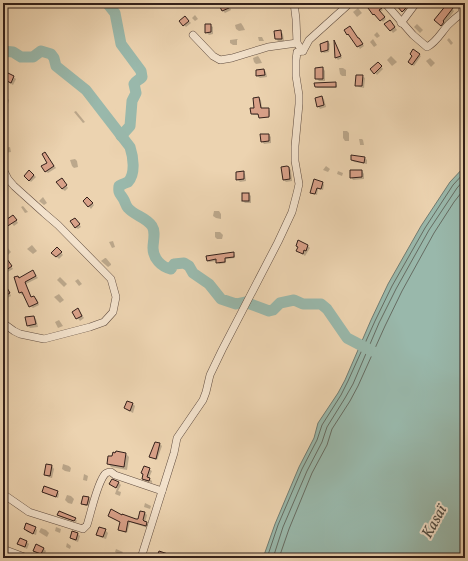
<svg xmlns="http://www.w3.org/2000/svg" width="468" height="561" viewBox="0 0 468 561" font-family="Vollkorn,serif">
  <rect width="100%" height="100%" fill="#ecd3b0"/>
  <filter id="stains"><feTurbulence type="fractalNoise" baseFrequency=".005" numOctaves="4"/><feColorMatrix values="0 0 0 0 .2 0 0 0 0 .09 0 0 0 0 .02 0 0 0 .5 -.17"/></filter>
  <radialGradient id="worn" r=".72"><stop offset=".6" stop-color="#630" stop-opacity="0"/><stop offset="1" stop-color="#630" stop-opacity=".3"/></radialGradient>
  <!-- water -->
  <path fill="#99b8ab" stroke="#707b71" d="M465 166V558H263L275 524 299 467 314 438 318 423 338 393 345 380 371 320 388 284 421 226 450 182Z"/>
  <!-- shadow -->
  <g fill="#0003">
    <path d="M226 3 229 5 231 10 225 13 222 10Z"/>
    <path d="M376 3 383 10 380 12 386 19 383 22 377 15 376 16 374 14Z"/>
    <path d="M400 3H409L411 6 405 13 403 11Z"/>
    <path d="M441 3H446L444 6Z"/>
    <path d="M358 8 362 13 357 17 353 12Z"/>
    <path d="M452 9 454 11 445 24 444 27 438 23Z"/>
    <path d="M195 15 198 19 195 21 192 18Z"/>
    <path d="M185 17 191 23 186 27 180 21Z"/>
    <path d="M241 23 243 26 245 30 239 31 236 29 235 25Z"/>
    <path d="M392 23 397 30 393 33 386 24Z"/>
    <path d="M417 24 423 30 420 33 414 27Z"/>
    <path d="M210 25 213 27V34L209 35 206 32Z"/>
    <path d="M345 31 361 41 364 46 360 49 351 36 350 37Z"/>
    <path d="M281 32 283 34 284 41H278L276 39Z"/>
    <path d="M377 32 380 36 377 38 374 35Z"/>
    <path d="M258 37H262L264 41H259Z"/>
    <path d="M449 38 453 43 451 45 447 40Z"/>
    <path d="M237 39 238 40H237V45H233L230 43V40Z"/>
    <path d="M373 39 377 45 374 47 370 42Z"/>
    <path d="M328 42 330 44 329 52 324 53 322 51 321 45Z"/>
    <path d="M335 42 342 58 338 60 336 58Z"/>
    <path d="M419 55 421 56 414 66 411 64Z"/>
    <path d="M258 56 260 59 262 63 256 64 254 62 253 58Z"/>
    <path d="M391 56 397 62 392 66 387 60Z"/>
    <path d="M430 58 435 63 431 67 426 61Z"/>
    <path d="M378 63 383 69 377 75 372 69Z"/>
    <path d="M323 68 325 71V81H319L316 78V69Z"/>
    <path d="M339 68H343L346 70V76H342L340 74Z"/>
    <path d="M264 70 266 72 267 77 260 78 257 76Z"/>
    <path d="M362 76 365 78 364 88 359 87 356 85Z"/>
    <path d="M13 77 16 79 13 85 8 82 6 80Z"/>
    <path d="M335 83 337 85V88H317L316 86Z"/>
    <path d="M3 97H6L9 100 8 104 3 103Z"/>
    <path d="M322 97 324 99 326 107 320 109 318 106Z"/>
    <path d="M259 98 261 100 262 109H268L270 111V116L260 117 259 115H253L252 113 255 109Z"/>
    <path d="M76 111 85 122 83 123 74 112Z"/>
    <path d="M343 131H347L349 133V141H345L343 138Z"/>
    <path d="M269 135 271 137V143L264 144 262 141Z"/>
    <path d="M359 139H362L363 140 364 145H360V144Z"/>
    <path d="M10 147 11 152 5 153V152L4 148Z"/>
    <path d="M47 156 56 168 48 173 45 171 48 163Z"/>
    <path d="M365 158 367 160V164L354 162 352 160Z"/>
    <path d="M75 159 77 161 78 167 74 168 72 166 70 160Z"/>
    <path d="M326 166 330 169 328 172 323 170Z"/>
    <path d="M289 168 291 170 292 181 286 182 284 180Z"/>
    <path d="M338 171 343 173 342 176 337 174Z"/>
    <path d="M362 171 364 174V179L353 180 351 177Z"/>
    <path d="M30 172 36 177 31 182 25 176Z"/>
    <path d="M243 172 245 174 246 181 240 182 237 179Z"/>
    <path d="M64 182 68 188 65 191 62 189Z"/>
    <path d="M323 183 324 185 323 190 318 189 317 195 313 194 311 193Z"/>
    <path d="M249 194 251 196V203H245L243 201Z"/>
    <path d="M43 197 47 203 44 205 39 201Z"/>
    <path d="M87 198 94 205 91 209 84 201Z"/>
    <path d="M23 206 28 212 25 213 21 207Z"/>
    <path d="M214 211H219L221 214V219L216 218 213 216Z"/>
    <path d="M15 218 18 223 14 226 8 219Z"/>
    <path d="M77 221 81 227 78 229 75 227Z"/>
    <path d="M215 232H220L223 235 222 239H217L215 237Z"/>
    <path d="M113 241 115 247 112 248 109 242Z"/>
    <path d="M3 244 7 247 11 252 7 256 3 251Z"/>
    <path d="M32 245 37 251 33 254 27 249Z"/>
    <path d="M308 246 310 248 305 256 298 251 299 248Z"/>
    <path d="M57 248 63 255 59 259 53 253Z"/>
    <path d="M233 253 235 255V258L226 259V263L219 264 217 261 209 262 207 260Z"/>
    <path d="M105 258H106L111 264V265L108 267 101 261Z"/>
    <path d="M3 263H9L13 269 6 273 3 270Z"/>
    <path d="M33 272 38 278 26 284 32 298 34 297 37 299 39 305 33 308 30 306 25 294 22 295 20 293V279Z"/>
    <path d="M60 277 67 284 64 287 57 280Z"/>
    <path d="M78 279 82 284 79 286 75 281Z"/>
    <path d="M3 288 8 289 11 296 7 298 3 292Z"/>
    <path d="M59 294 64 300 60 303 54 297Z"/>
    <path d="M73 312H80L84 318 80 321Z"/>
    <path d="M34 317 36 319 38 327 30 328 28 326Z"/>
    <path d="M59 320 63 326 58 328 55 322Z"/>
    <path d="M127 402 133 404 135 406 133 413 127 410 125 408Z"/>
    <path d="M156 443 160 444 162 446 157 460 152 458 150 457Z"/>
    <path d="M116 454H126L129 457 127 470 111 467 108 463Z"/>
    <path d="M63 464 69 466 71 468 70 472 65 471 62 469Z"/>
    <path d="M47 465 52 466 54 469 52 478 48 477 45 474Z"/>
    <path d="M149 469 152 471 149 478 152 481V483L145 481 143 478Z"/>
    <path d="M84 474 88 476 87 481 83 480Z"/>
    <path d="M112 480 119 483 121 485 118 491 121 492 120 496 115 494 117 488 112 486Z"/>
    <path d="M43 491 58 492 59 494 58 498 45 493Z"/>
    <path d="M67 495 71 496 74 499 72 504 68 503 65 500Z"/>
    <path d="M84 497 89 498 91 500 90 506H85L83 503Z"/>
    <path d="M145 503 151 506 150 509 144 507Z"/>
    <path d="M145 513 147 515 145 523 148 525V528L130 522 127 533 121 531 119 529 121 523 111 517 123 516 139 520Z"/>
    <path d="M59 515 75 519 77 521 76 522 60 517Z"/>
    <path d="M56 527 61 529 60 533 55 531Z"/>
    <path d="M35 528 37 530 36 535 27 532 25 529Z"/>
    <path d="M41 528 46 530 49 533 47 537 42 534 39 532Z"/>
    <path d="M105 530 108 533 106 539 100 537 98 535Z"/>
    <path d="M78 534 80 536 78 542 73 540 71 538Z"/>
    <path d="M20 539 27 542 29 544 27 549 21 546 18 544Z"/>
    <path d="M67 543 71 546 70 549 66 547Z"/>
    <path d="M44 549 46 551 44 556 37 553 34 551Z"/>
    <path d="M116 549 123 552 121 555 115 552Z"/>
    <path d="M71 555 76 558H69Z"/>
  </g>
  <g fill="none" stroke-linecap="round" stroke-linejoin="round">
    <!-- shore -->
    <g stroke="#666c62" stroke-width="1">
      <path d="M267 558 278 525 302 469 317 440 322 425 341 395 348 381 375 321 392 286 425 228 453 185 465 172"/>
      <path d="M273 558 283 527 307 471 322 442 327 427 345 398 353 384 379 323 396 289 429 230 457 188 465 179"/>
      <path d="M279 558 289 529 312 473 327 445 332 429 350 401 358 386 385 326 402 291 434 233 454 202 465 188"/>
    </g>
    <!-- river -->
    <g stroke="#99b8ab" stroke-width="11">
      <path d="M107 3 115 13 121 44 141 71 142 77C139 80 137 80 134 84L136 93 132 101 130 126 121 136"/>
      <path d="M3 51 13 52 21 57H33L41 51 51 54 54 58 56 66 86 90 130 147C133 156 136 174 128 182 125 183 121 185 119 186 118 194 120 193 124 200 125 202 126 206 128 208 135 216 146 217 152 226 156 232 153 241 153 248 153 258 161 267 171 269L174 264 184 263 189 266 193 273 209 284 221 299 236 304 245 302 269 311 273 310 280 303 294 300 303 304H321L327 309 347 338 372 351"/>
    </g>
  </g>
  <!-- building -->
  <g fill="#d9a189" stroke="#33201a">
    <path d="M223 3H227L229 8 222 11 219 5Z"/>
    <path d="M374 3H378L382 8 379 10 385 17 380 21 374 14 373 15 368 8Z"/>
    <path d="M401 3H410L405 9 402 12 397 6Z"/>
    <path d="M447 4 453 8 443 21 444 22 441 26 434 20Z"/>
    <path d="M185 16 189 21 183 26 179 21Z"/>
    <path d="M390 20 395 27 390 31 384 24Z"/>
    <path d="M205 24H211V32L205 33Z"/>
    <path d="M350 26 358 38H359L363 44 357 47 348 34 347 35 344 30Z"/>
    <path d="M281 30 282 39H275L274 31Z"/>
    <path d="M334 40 341 56 335 58Z"/>
    <path d="M328 41V50L321 52 320 44Z"/>
    <path d="M413 49 420 54 412 65 408 62 412 56 410 54Z"/>
    <path d="M378 62 382 66 374 74 370 69Z"/>
    <path d="M323 67V79H315V68Z"/>
    <path d="M264 69 265 75 256 76V70Z"/>
    <path d="M8 73 14 76 11 83 5 80Z"/>
    <path d="M356 75H363L362 86H355Z"/>
    <path d="M336 82V87H315L314 83Z"/>
    <path d="M322 96 324 105 317 107 315 98Z"/>
    <path d="M259 97 261 108H269V117L259 118 258 114H251L250 108H254L253 98Z"/>
    <path d="M260 134H269V141L261 142Z"/>
    <path d="M45 152 54 166 45 172 41 166 47 163 42 154Z"/>
    <path d="M351 155 365 157 364 163 351 160Z"/>
    <path d="M287 166 289 167 290 179 283 180 281 167Z"/>
    <path d="M29 170 34 175 29 181 24 176Z"/>
    <path d="M350 170H362V177L350 178Z"/>
    <path d="M244 171V179L236 180V172Z"/>
    <path d="M62 178 67 185 62 189 56 182Z"/>
    <path d="M314 179 323 182 321 189 317 188 315 194 310 193Z"/>
    <rect x="242" y="193" width="7" height="8"/>
    <path d="M87 197 93 203 88 207 83 201Z"/>
    <path d="M13 215 17 220 3 229V222Z"/>
    <path d="M75 218 80 224 75 228 70 221Z"/>
    <path d="M298 240 308 245 306 251 304 250 303 254 296 251 298 247 296 246Z"/>
    <path d="M57 247 62 252 56 257 51 253Z"/>
    <path d="M234 252V257L225 258V262L216 263V259L207 261 206 256Z"/>
    <path d="M7 259 12 266 5 271V270L3 271V262Z"/>
    <path d="M33 270 36 276 25 282 31 297 34 296 38 303 29 307 22 292 19 293 14 277 18 276 19 278Z"/>
    <path d="M3 281 10 293 3 297Z"/>
    <path d="M78 308 82 316 76 319 72 312Z"/>
    <path d="M34 316 36 324 27 326 25 317Z"/>
    <path d="M127 401 133 403 130 411 124 408Z"/>
    <path d="M155 442 160 443 156 459 149 457Z"/>
    <path d="M116 451 126 453 124 467 107 464 108 456H112L113 452 115 453Z"/>
    <path d="M46 464 52 465 50 476 44 475Z"/>
    <path d="M144 466 150 468 147 477 150 478 149 481 142 479 143 474 141 473Z"/>
    <path d="M112 479 119 482 116 488 109 484Z"/>
    <path d="M44 486 58 491 56 497 42 492Z"/>
    <path d="M83 496 89 497 87 505 81 504Z"/>
    <path d="M111 509 122 515V514L136 519H138L140 511 145 512 143 520 144 521 147 522 146 526 128 521 126 532 118 530 120 522 108 516Z"/>
    <path d="M59 511 76 518 74 521 57 515Z"/>
    <path d="M26 523 36 527 33 534 24 529Z"/>
    <path d="M99 527 106 529 103 537 96 535Z"/>
    <path d="M72 531 78 533 76 540 70 538Z"/>
    <path d="M20 538 27 541 25 547 17 544Z"/>
    <path d="M36 544 44 548 41 554 33 551Z"/>
    <path d="M159 551 168 554 167 558H163L157 556Z"/>
  </g>
  <g fill="none" stroke-linecap="round" stroke-linejoin="round">
    <!-- street casing -->
    <g stroke="#614d40" stroke-width="8">
      <g id="street">
        <path d="M294 3 296 19 297 43 299 46"/>
        <path d="M385 3 413 35 427 47C437 42 442 31 449 24 453 20 458 16 462 13L463 5 465 3"/>
        <path d="M401 23 416 3"/>
        <path d="M193 35 213 56 220 60 232 58 268 47 297 43"/>
        <path d="M303 51 309 40 350 3"/>
        <path d="M3 171H4L8 179 14 186 44 213 58 225 111 279 116 297 113 312 104 322 90 327 44 339 20 334 14 331 3 323"/>
        <path d="M3 494 29 512 83 529 87 525C91 513 97 483 105 474 108 472 107 472 111 472L115 475 162 491"/>
        <path d="M3 549 27 558"/>
        <path d="M141 558 174 453 177 438 203 400 206 392 210 375 222 350 278 242 292 212 297 193 299 184 295 161V146L299 104V95L296 76V60L297 52 303 51"/>
      </g>
    </g>
    <!-- street -->
    <use href="#street" stroke="#f3e2cc" stroke-width="7"/>
  </g>
  <g text-anchor="middle" dominant-baseline="central" stroke-width="4" stroke-linejoin="round" paint-order="stroke">
    <!-- water labels -->
    <g font-size="16" font-style="italic" fill="#524e46" stroke="#f3e2cc">
      <text transform="translate(435 522) rotate(-61)">Kasaï</text>
    </g>
  </g>
  <!-- margin -->
  <rect width="468" height="561" fill="none" stroke="#ecd3b0" stroke-width="16"/>
  <rect x="4" y="4" width="460" height="553" fill="none" stroke="#33201a" stroke-width="2"/>
  <rect x="8" y="8" width="452" height="545" fill="none" stroke="#33201a"/>
  <rect width="100%" height="100%" filter="url(#stains)"/>
  <rect width="100%" height="100%" fill="url(#worn)"/>
</svg>
